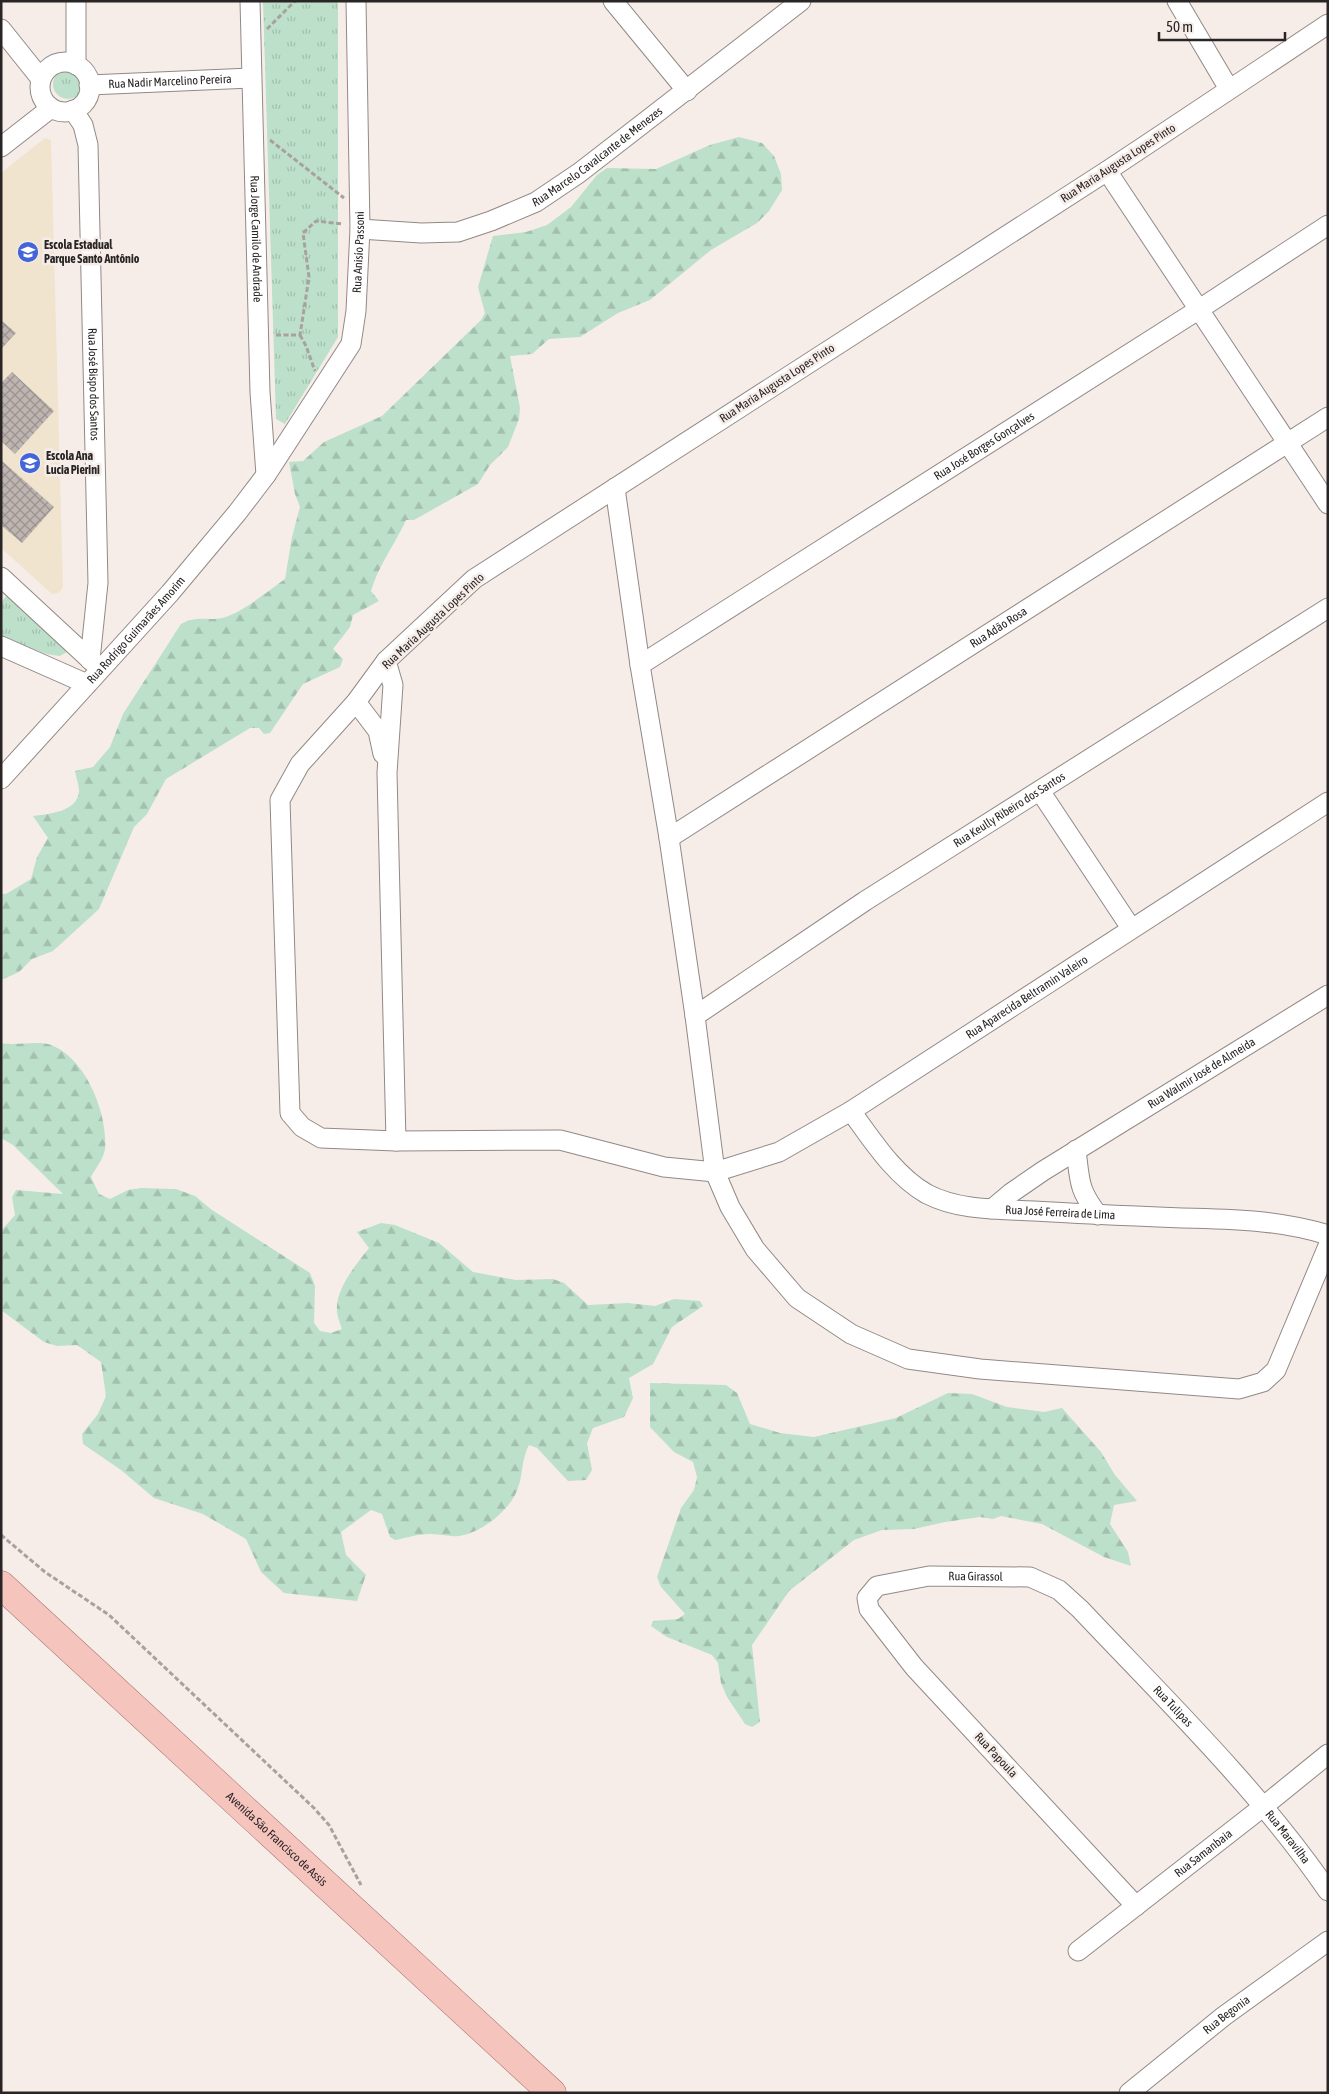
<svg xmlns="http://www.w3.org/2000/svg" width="1329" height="2094" viewBox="0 0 1329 2094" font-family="'Asap Condensed',sans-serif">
  <defs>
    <pattern id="grass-tufts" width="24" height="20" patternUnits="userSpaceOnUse" patternTransform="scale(1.25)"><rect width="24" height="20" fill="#bce0c9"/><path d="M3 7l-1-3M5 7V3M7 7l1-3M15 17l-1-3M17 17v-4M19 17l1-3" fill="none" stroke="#a2c0ac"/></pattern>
    <pattern id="forest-firs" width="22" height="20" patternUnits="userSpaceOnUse" patternTransform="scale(1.25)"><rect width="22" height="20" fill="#bce0c9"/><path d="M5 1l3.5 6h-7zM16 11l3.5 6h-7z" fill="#a2c0ac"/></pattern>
    <pattern id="building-cross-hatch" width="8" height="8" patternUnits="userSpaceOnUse" patternTransform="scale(1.25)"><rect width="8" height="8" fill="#beb5b1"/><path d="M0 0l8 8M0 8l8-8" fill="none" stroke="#9a9390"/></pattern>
  </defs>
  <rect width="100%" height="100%" fill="#f6ede9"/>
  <!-- education -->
  <path fill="#f0e4cf" d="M45 138 51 140 63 587 59 593 52 594 1 548V173Z"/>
  <!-- grass -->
  <g fill="url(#grass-tufts)">
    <path d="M263 1H338V337L285 424 276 419Z"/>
    <circle cx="68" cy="84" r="15"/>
    <path d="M10 591 72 649 60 656 46 654 1 637V603Z"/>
  </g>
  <!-- forest -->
  <g fill="url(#forest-firs)">
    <path d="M739 137 762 143 774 156 781 174 782 190 769 211 757 223 711 250 650 300 618 313 580 337 549 339 532 354 510 356 520 408 519 419 508 447 490 465 478 484 414 520H406C395 544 378 566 371 591L379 601 353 615 350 627 333 649 343 659 340 667 303 684 270 733 264 734 259 728H250L166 779 147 814 134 827 99 909 53 951 32 959 19 972 1 980V894H6L31 879 37 857 48 838 33 816C48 814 78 812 79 791 79 785 76 777 75 771L93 767 110 747 123 714 181 624C198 615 205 621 222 618 242 613 268 591 285 579L292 537 300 507 295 494 289 462 303 461 324 442 382 416 481 320 485 313 478 287 493 236 526 232 547 225 571 207 597 175 607 168 656 169 710 145Z"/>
    <path d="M1 1043C16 1046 39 1040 51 1045 86 1058 108 1114 105 1149 104 1158 95 1169 91 1177L99 1194 110 1199 128 1190 141 1188 176 1189 195 1196 212 1210 310 1273 315 1286 314 1323 320 1331 331 1333 342 1329C340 1323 337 1316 337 1310 335 1290 357 1263 369 1248L357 1232 381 1223 395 1225 439 1243 473 1272 516 1280 553 1279 564 1283 588 1305 628 1303 655 1306 674 1299 700 1301 703 1306 672 1327 653 1364 629 1378 633 1398 624 1417 593 1428 587 1443 592 1470 586 1480 568 1481 537 1448 529 1445C520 1463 524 1476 516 1493 507 1512 481 1533 459 1536 450 1537 439 1534 429 1534 418 1534 406 1538 395 1540L390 1537 382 1514 371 1510 341 1532 346 1555 366 1575 357 1601 284 1593 261 1572 246 1539 203 1514 154 1498 121 1470 83 1444 82 1434 98 1414 106 1396 101 1362 77 1345 57 1346 44 1342 1 1310V1231L15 1215 12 1197 16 1190 63 1194 13 1145 1 1138Z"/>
    <path d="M650 1383 726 1385 737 1393 750 1424 780 1433 814 1437 896 1418 948 1393 972 1394 1007 1407 1044 1412 1062 1408 1101 1452 1115 1475 1137 1501 1114 1505 1110 1524 1128 1552 1131 1566 1104 1557 1042 1524 1001 1516 993 1519 980 1517 945 1522 914 1529 882 1530 854 1540 789 1591 752 1645 760 1722 752 1727 745 1724 727 1697 721 1683 718 1663 712 1655 667 1637 651 1626 653 1621 678 1619 685 1614 661 1587 657 1577 681 1508 694 1490 697 1477 693 1462 674 1452 650 1427Z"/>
  </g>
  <!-- building -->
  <g fill="url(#building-cross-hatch)">
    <path d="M1 320 16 333 1 349Z"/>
    <path d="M12 372 54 411 15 454 1 441V383Z"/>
    <path d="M1 460 54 507 22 543 1 525Z"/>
  </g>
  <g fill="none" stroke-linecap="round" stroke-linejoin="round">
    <!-- minor casing -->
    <g stroke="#928986" stroke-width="21">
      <g id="minor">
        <path id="s1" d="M250 1 260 392 266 475"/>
        <path d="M613 1 687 91"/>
        <path d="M1177 1 1229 89"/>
        <path id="s2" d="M1328 24 1107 171 474 579 386 661 356 702 300 764 280 800 290 1113 302 1127 321 1138 396 1141 560 1140 664 1167 715 1172 779 1152 851 1111 1328 802"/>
        <path d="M1 29 41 79"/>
        <circle cx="65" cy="87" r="25"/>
        <path d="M76 65V1"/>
        <path id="s3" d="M89 85 251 78"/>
        <path id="s4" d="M73 110 83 125 88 145 98 583 90 660"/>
        <path d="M1 147 51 108"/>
        <path d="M1107 171 1328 504"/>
        <path id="s5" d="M360 229 421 233 458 232 491 221 536 202 579 173 801 1"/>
        <path d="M615 488 640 665 669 838 695 1016 715 1172 730 1207 755 1249 797 1298 851 1334 908 1359 980 1369 1239 1389 1263 1382 1276 1370 1328 1246"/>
        <path d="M1 577 96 665"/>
        <path d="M1 646 87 684"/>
        <path d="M386 661 393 685 387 773 396 1141"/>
        <path id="s6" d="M640 665 1198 310 1328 225"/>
        <path d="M356 702 378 731 383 754"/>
        <path id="s7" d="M1 779 170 593 237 513 266 475 351 344 356 311 360 229 356 1"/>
        <path d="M1040 791 1131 928"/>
        <path id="s8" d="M669 838 1328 417"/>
        <path id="s9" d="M695 1016 865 901 1328 608"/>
        <path id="s10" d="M851 1111C872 1140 895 1176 927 1194 960 1211 999 1209 1034 1211 1084 1214 1133 1216 1182 1218 1231 1219 1281 1220 1328 1235"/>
        <path d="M1076 1150C1080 1181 1078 1189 1098 1215"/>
        <path id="s11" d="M992 1209 1011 1193 1043 1171 1328 995"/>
        <path id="s12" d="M1136 1906 914 1667 869 1609 867 1598 877 1586 929 1576 1030 1577 1059 1590 1080 1609C1166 1700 1257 1788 1328 1891"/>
        <path id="s13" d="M1078 1951 1264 1806 1328 1754"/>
        <path id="s14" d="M1129 2093 1224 2016 1328 1941"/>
      </g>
    </g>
    <!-- primary casing -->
    <g stroke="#aa726b" stroke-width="29">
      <g id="primary">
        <path id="s15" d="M1 1585 552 2093"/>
      </g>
    </g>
    <!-- path -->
    <g stroke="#a8a19f" stroke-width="3" stroke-dasharray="5 2.5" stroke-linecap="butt">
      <path d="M267 29 295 1"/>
      <path d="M270 140 344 198"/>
      <path d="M276 335H300L309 277 303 233 316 221 343 224"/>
      <path d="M300 335 306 346 315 371"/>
      <path d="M1 1535 45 1572 109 1615 314 1808 329 1825 361 1885"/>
    </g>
    <!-- minor -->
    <use href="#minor" stroke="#fff" stroke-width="19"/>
    <!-- primary -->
    <use href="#primary" stroke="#f5c4bd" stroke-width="28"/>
  </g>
  <!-- icons -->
  <defs>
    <g id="school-disc" transform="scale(1.125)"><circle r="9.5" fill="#4465d8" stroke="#f6ede9"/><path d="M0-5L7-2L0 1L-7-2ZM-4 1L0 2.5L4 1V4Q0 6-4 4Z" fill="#fff"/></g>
  </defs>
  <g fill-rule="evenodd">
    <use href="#school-disc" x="28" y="252"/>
    <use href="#school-disc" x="30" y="463"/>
  </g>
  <g text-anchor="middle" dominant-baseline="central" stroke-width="5" stroke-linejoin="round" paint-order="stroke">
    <!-- street labels -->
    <g font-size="12" fill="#292524" stroke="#f6ede9">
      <text stroke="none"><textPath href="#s3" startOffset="81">Rua Nadir Marcelino Pereira</textPath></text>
      <text stroke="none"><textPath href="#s5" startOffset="258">Rua Marcelo Cavalcante de Menezes</textPath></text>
      <text transform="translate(1118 163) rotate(-33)">Rua Maria Augusta Lopes Pinto</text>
      <text stroke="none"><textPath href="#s1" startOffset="238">Rua Jorge Camilo de Andrade</textPath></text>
      <text stroke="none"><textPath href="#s7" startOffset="652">Rua Anisío Passoni</textPath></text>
      <text stroke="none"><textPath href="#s4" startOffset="278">Rua José Bispo dos Santos</textPath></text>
      <text transform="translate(777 383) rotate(-33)">Rua Maria Augusta Lopes Pinto</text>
      <text stroke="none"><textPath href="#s6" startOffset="408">Rua José Borges Gonçalves</textPath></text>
      <text transform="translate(433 621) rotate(-43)">Rua Maria Augusta Lopes Pinto</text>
      <text stroke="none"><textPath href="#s8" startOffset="391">Rua Adão Rosa</textPath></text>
      <text stroke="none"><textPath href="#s7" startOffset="201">Rua Rodrigo Guimarães Amorim</textPath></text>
      <text stroke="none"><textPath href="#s9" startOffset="376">Rua Keully Ribeiro dos Santos</textPath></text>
      <text stroke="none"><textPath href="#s2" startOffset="2425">Rua Aparecida Beltramin Valeiro</textPath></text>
      <text stroke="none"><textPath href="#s11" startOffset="250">Rua Walmir José de Almeida</textPath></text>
      <text stroke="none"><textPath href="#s10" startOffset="249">Rua José Ferreira de Lima</textPath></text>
      <text stroke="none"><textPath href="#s12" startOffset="526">Rua Girassol</textPath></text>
      <text stroke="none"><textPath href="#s12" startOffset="775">Rua Tulipas</textPath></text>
      <text transform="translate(996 1755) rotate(47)">Rua Papoula</text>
      <text stroke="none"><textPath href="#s12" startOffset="949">Rua Maravilha</textPath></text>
      <text stroke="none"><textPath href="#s15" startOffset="375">Avenida São Francisco de Assis</textPath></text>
      <text stroke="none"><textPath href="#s13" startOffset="159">Rua Samanbaia</textPath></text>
      <text stroke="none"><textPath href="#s14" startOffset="125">Rua Begonia</textPath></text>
    </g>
    <!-- poi labels -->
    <g font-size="12" font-weight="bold" fill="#292524" stroke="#f6ede9" text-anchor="start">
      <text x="44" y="245">Escola Estadual<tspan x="44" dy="14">Parque Santo Antônio</tspan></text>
      <text x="46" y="456">Escola Ana<tspan x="46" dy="14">Lucia Pierini</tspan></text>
    </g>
  </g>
  <!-- border -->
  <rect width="1329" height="2094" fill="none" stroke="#292524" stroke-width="5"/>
  <!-- scale -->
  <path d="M1159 32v8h126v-8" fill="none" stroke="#292524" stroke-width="2.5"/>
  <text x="1166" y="32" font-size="15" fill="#292524" stroke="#f6ede9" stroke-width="4" paint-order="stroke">50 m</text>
</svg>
